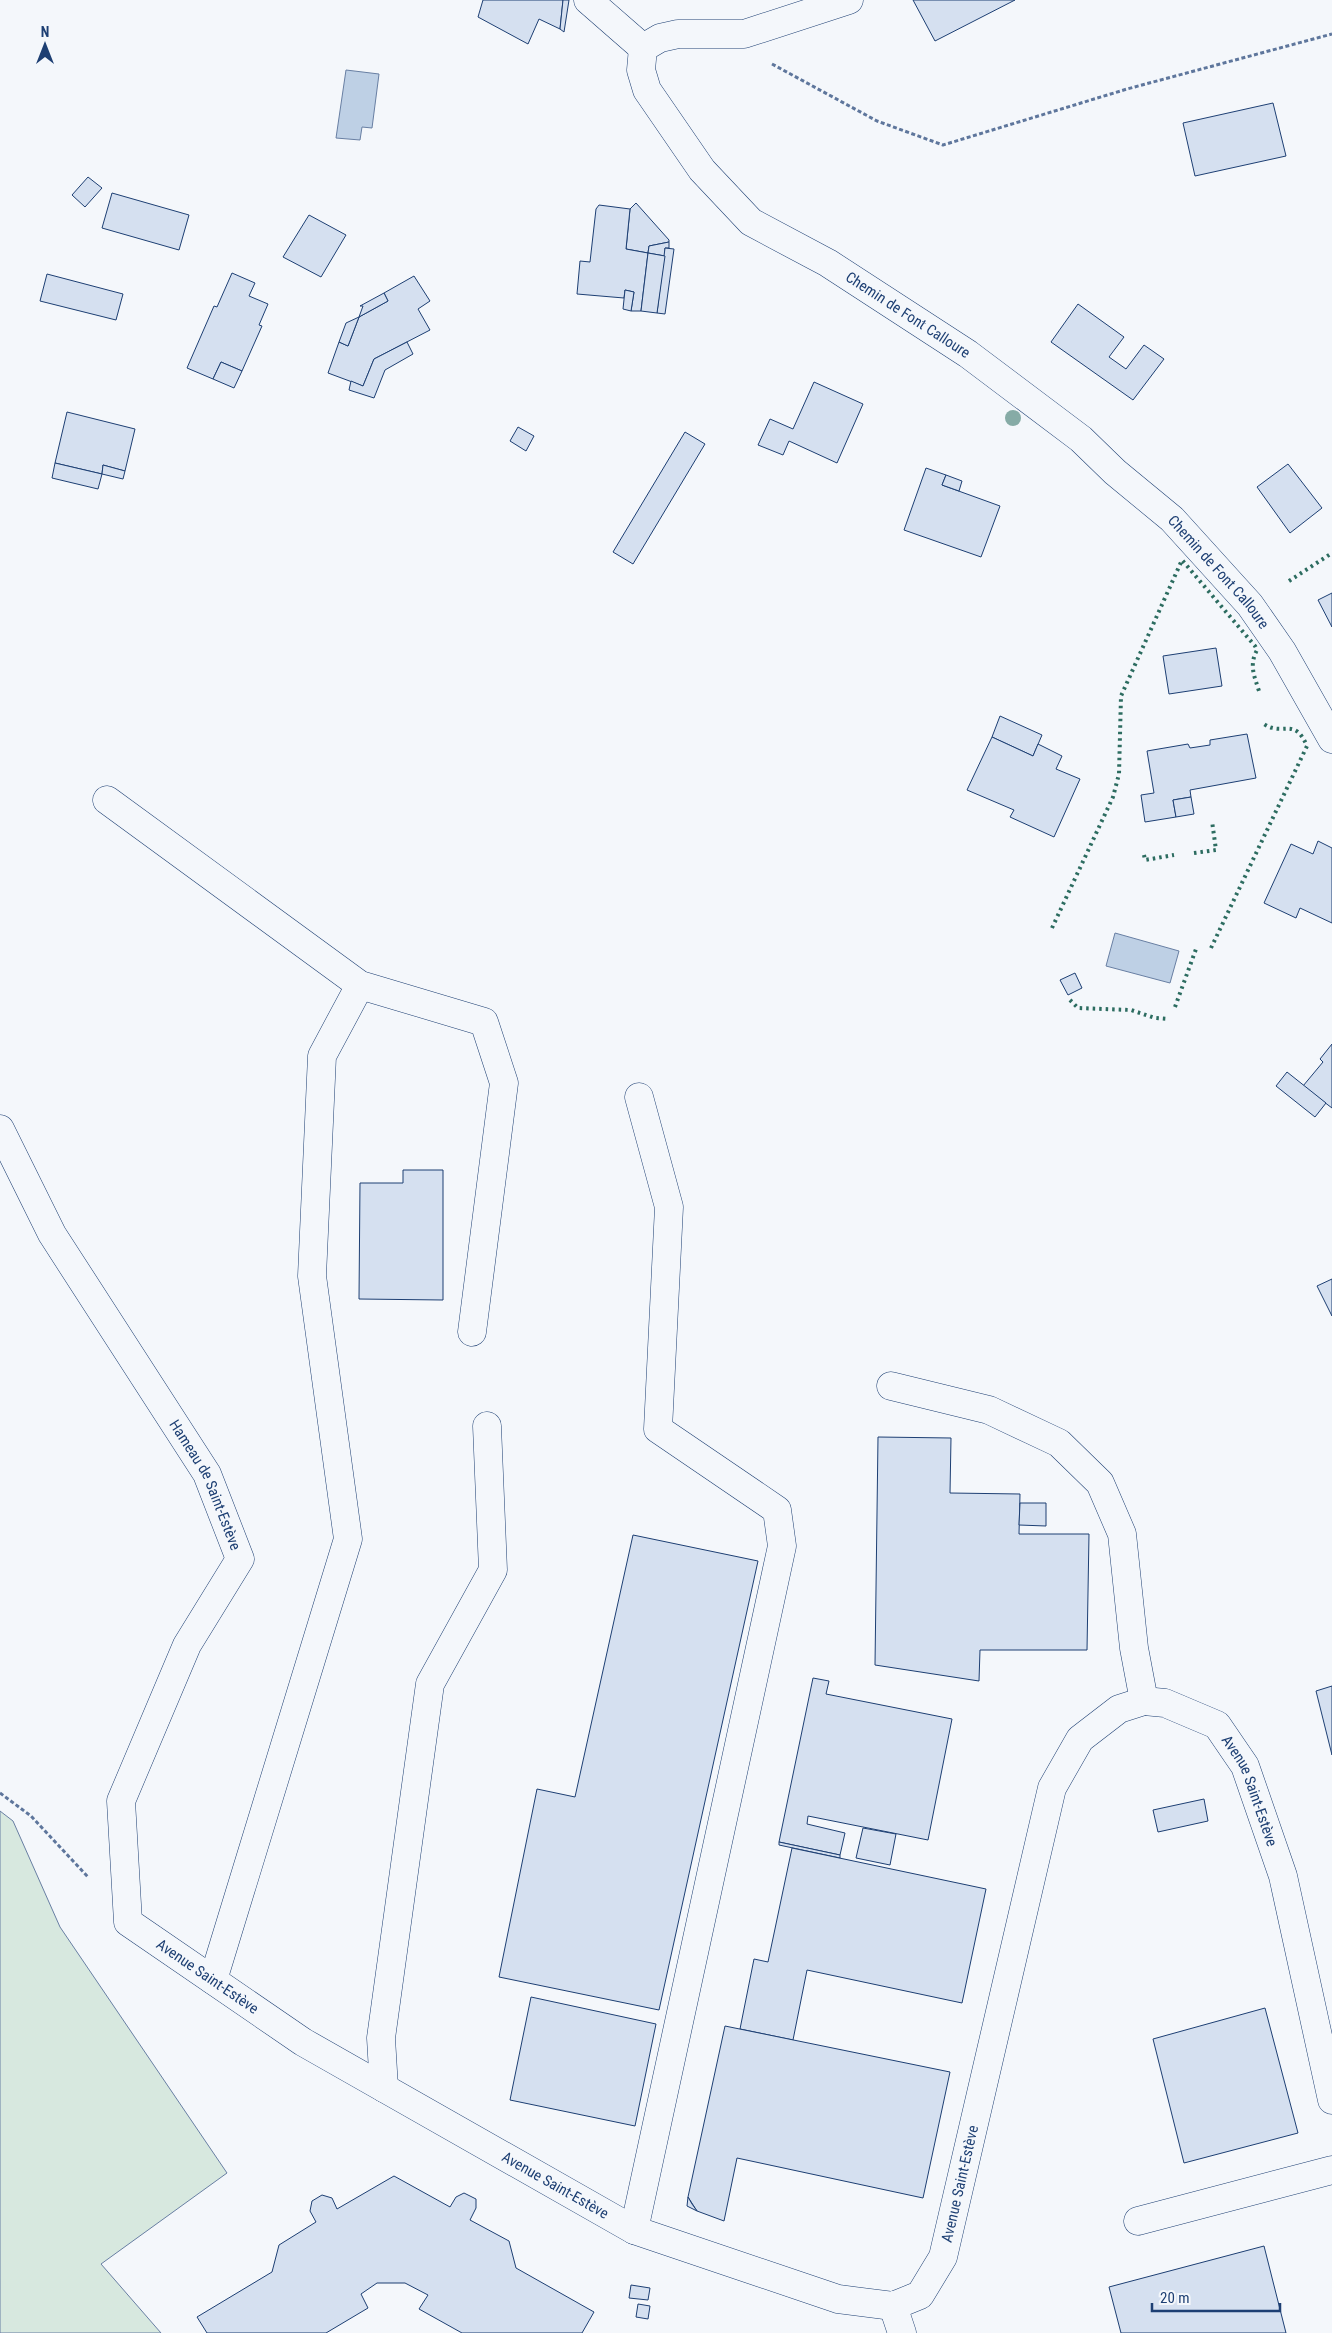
<svg xmlns="http://www.w3.org/2000/svg" width="1332" height="2333" viewBox="0 0 1332 2333" font-family="'Roboto Condensed',sans-serif">
  <rect width="100%" height="100%" fill="#f4f7fb"/>
  <!-- green -->
  <path fill="#d7e8df" stroke="#687fa3" d="M0 1811 13 1821 60 1927 227 2173 101 2264 161 2333H0Z"/>
  <!-- water -->
  <g fill="#bed0e5" stroke="#687fa3">
    <path d="M346 70 379 74 372 128 362 127 360 140 336 138Z"/>
    <path d="M1115 933 1179 951 1170 983 1106 966Z"/>
  </g>
  <!-- building -->
  <g fill="#d5e0f0" stroke="#1d3f73">
    <path d="M483 0H563L560 29 539 19 528 44 478 17Z"/>
    <path d="M563 0H569L564 32 560 29Z"/>
    <path d="M913 0H1015L935 41Z"/>
    <path d="M1273 103 1286 156 1195 176 1183 123Z"/>
    <path d="M88 177 102 188 85 207 72 195Z"/>
    <path d="M112 193 189 215 179 250 102 228Z"/>
    <path d="M636 203 669 240V242L649 246 648 253 626 249 630 209Z"/>
    <path d="M599 205 630 209 626 249 648 253 641 311H631L634 292 625 290 624 298 577 294 580 261 590 262 596 209Z"/>
    <path d="M309 215 346 235 321 277 283 257Z"/>
    <path d="M669 242V248H665V256L648 253 649 246Z"/>
    <path d="M665 248 674 249 665 314 657 313Z"/>
    <path d="M648 253 665 256 657 313 641 311Z"/>
    <path d="M232 273 255 283 249 296 268 304 259 325 262 326 242 371 221 362 213 379 187 368 214 306 217 307Z"/>
    <path d="M47 274 123 294 116 320 40 301Z"/>
    <path d="M414 276 430 301 418 309 430 330 374 359 363 386 328 373 339 342 348 346 359 317 388 301 384 293Z"/>
    <path d="M625 290 634 292 631 311 623 309Z"/>
    <path d="M384 293 388 301 359 317 363 306H360Z"/>
    <path d="M1078 304 1124 337 1109 357 1126 369 1144 345 1164 359 1133 400 1051 342Z"/>
    <path d="M359 317 348 346 339 342 346 323Z"/>
    <path d="M407 342 413 354 385 370 374 398 349 390 351 381 363 386 374 359Z"/>
    <path d="M221 362 242 371 234 388 213 379Z"/>
    <path d="M814 382 863 404 837 463 789 441 783 455 758 445 770 419 793 429Z"/>
    <path d="M67 412 135 429 125 471 103 465 102 474 55 463Z"/>
    <path d="M518 427 534 436 526 451 510 441Z"/>
    <path d="M685 432 705 444 633 564 613 552Z"/>
    <path d="M55 463 102 474 98 489 52 478Z"/>
    <path d="M1288 464 1322 508 1290 533 1257 487Z"/>
    <path d="M103 465 125 471 123 479 102 474Z"/>
    <path d="M926 468 946 475 942 485 1000 506 981 557 904 530Z"/>
    <path d="M946 475 962 481 959 491 942 485Z"/>
    <path d="M1332 593V627L1318 600Z"/>
    <path d="M1216 648 1222 686 1169 694 1163 656Z"/>
    <path d="M1000 716 1042 735 1033 756 992 737Z"/>
    <path d="M1247 734 1256 778 1190 790 1191 797 1173 800 1176 817 1145 822 1141 795 1154 793 1147 751 1188 744 1190 748 1210 745V740Z"/>
    <path d="M992 737 1033 756 1038 744 1062 756 1056 769 1080 779 1054 837 1010 817 1014 810 967 790Z"/>
    <path d="M1191 797 1194 814 1176 817 1173 800Z"/>
    <path d="M1318 841 1332 848V923L1300 908 1296 918 1264 903 1291 844 1313 854Z"/>
    <path d="M1075 973 1082 988 1068 995 1060 980Z"/>
    <path d="M1332 1044V1108L1303 1086 1323 1062 1320 1059Z"/>
    <path d="M1287 1072 1326 1103 1315 1117 1276 1086Z"/>
    <path d="M403 1170H443V1300L359 1299 360 1183H403Z"/>
    <path d="M1332 1279V1316L1317 1286Z"/>
    <path d="M878 1437 951 1438 950 1493 1020 1494 1019 1534H1089L1087 1650H980L979 1681 875 1665Z"/>
    <path d="M1020 1503H1046V1526L1019 1525Z"/>
    <path d="M633 1535 758 1561 659 2010 499 1977 537 1789 575 1797Z"/>
    <path d="M813 1678 829 1681 826 1694 952 1719 928 1840 808 1816 807 1824 845 1833 840 1855 779 1842Z"/>
    <path d="M1332 1686V1755L1316 1691Z"/>
    <path d="M1204 1799 1208 1821 1158 1832 1153 1810Z"/>
    <path d="M863 1828 896 1834 890 1865 856 1858Z"/>
    <path d="M779 1842 840 1855V1858L779 1845Z"/>
    <path d="M792 1848 986 1889 962 2003 807 1970 793 2040 740 2029 754 1959 768 1962Z"/>
    <path d="M531 1997 656 2024 635 2126 510 2100Z"/>
    <path d="M1265 2008 1298 2133 1184 2163 1153 2039Z"/>
    <path d="M725 2026 950 2072 923 2198 737 2158 724 2221 697 2211 688 2197Z"/>
    <path d="M394 2176 450 2207 456 2197 464 2193 476 2199V2208L470 2220 509 2241 516 2268 594 2312 582 2333H462L419 2309 428 2295 405 2283H377L361 2294 368 2308 326 2333H207L197 2317 272 2272 279 2245 316 2222 310 2211 312 2201 322 2195 332 2198 337 2209Z"/>
    <path d="M688 2197 692 2204 697 2211 687 2206Z"/>
    <path d="M1264 2246 1286 2333H1121L1109 2287Z"/>
    <path d="M631 2285 650 2288 648 2300 629 2298Z"/>
    <path d="M638 2304 650 2306 648 2319 636 2317Z"/>
  </g>
  <g fill="none" stroke-linecap="round" stroke-linejoin="round">
    <!-- minor casing -->
    <g stroke="#1d3f73" stroke-width="29">
      <g id="minor">
        <path d="M588 0 643 48"/>
        <path id="s1" d="M643 48 641 70 647 90 702 170 751 222 828 263 968 354 1081 439 1115 472 1172 519 1250 605 1282 651 1332 739"/>
        <path d="M643 48 660 38 678 34H744L849 0"/>
        <path d="M107 800 360 985 484 1022 504 1083 472 1332"/>
        <path id="s2" d="M0 1129 52 1234 207 1474 240 1559 187 1645 121 1801 128 1922 303 2042 634 2230 838 2299 893 2306 920 2295 943 2257 1052 1788 1080 1739 1119 1709 1144 1701 1165 1703 1217 1725 1245 1766 1283 1876 1332 2100"/>
        <path d="M891 1386 989 1410 1059 1443 1100 1483 1122 1534 1134 1648 1144 1701"/>
        <path d="M213 1980 348 1539 312 1276 322 1056 360 985"/>
        <path d="M384 2088 381 2038 430 1684 493 1570 487 1426"/>
        <path d="M1138 2221 1332 2170"/>
        <path d="M634 2230 782 1546 777 1510 658 1429 669 1207 639 1097"/>
        <path d="M893 2306 902 2333"/>
      </g>
    </g>
    <!-- path -->
    <g stroke="#5e769c" stroke-width="3" stroke-dasharray="4 2.5" stroke-linecap="butt">
      <path d="M772 64 877 121 943 145 1127 89 1332 34"/>
      <path d="M0 1793 31 1816 88 1877"/>
    </g>
    <!-- minor -->
    <use href="#minor" stroke="#f4f7fb" stroke-width="28"/>
    <!-- hedge -->
    <g stroke="#2c6c60" stroke-width="4" stroke-dasharray="2.5 4" stroke-linecap="butt">
      <path d="M1289 581 1332 553"/>
      <path d="M1194 853 1216 850 1212 821"/>
      <path d="M1144 855 1145 860 1174 855"/>
      <path d="M1052 928 1113 797 1119 774 1121 696 1182 560 1255 646 1257 650C1249 665 1254 675 1259 691"/>
      <path d="M1211 948 1307 746C1294 716 1283 737 1264 724"/>
      <path d="M1070 1000 1078 1008 1131 1010 1155 1018 1168 1019"/>
      <path d="M1175 1007 1196 949"/>
    </g>
  </g>
  <!-- trees -->
  <circle fill="#86aba6" cx="1013" cy="418" r="8"/>
  <g text-anchor="middle" dominant-baseline="central" stroke-width="4" stroke-linejoin="round" paint-order="stroke">
    <!-- street labels -->
    <g font-size="15" fill="#1d3f73" stroke="#f4f7fb">
      <text stroke="none"><textPath href="#s1" startOffset="394">Chemin de Font Calloure</textPath></text>
      <text stroke="none"><textPath href="#s1" startOffset="799">Chemin de Font Calloure</textPath></text>
      <text stroke="none"><textPath href="#s2" startOffset="412">Hameau de Saint-Estève</textPath></text>
      <text stroke="none"><textPath href="#s2" startOffset="2588">Avenue Saint-Estève</textPath></text>
      <text stroke="none"><textPath href="#s2" startOffset="982">Avenue Saint-Estève</textPath></text>
      <text stroke="none"><textPath href="#s2" startOffset="1898">Avenue Saint-Estève</textPath></text>
      <text stroke="none"><textPath href="#s2" startOffset="1388">Avenue Saint-Estève</textPath></text>
    </g>
  </g>
  <!-- north arrow -->
  <g transform="translate(45 45)" stroke="#f4f7fb" stroke-width="4" paint-order="stroke">
  <path d="M0-4L9 19L0 12L-9 19Z" fill="#1d3f73"/>
  <text y="-8" font-size="14" font-weight="bold" text-anchor="middle" fill="#1d3f73">N</text>
  </g>
  <!-- scale -->
  <path d="M1152 2303v8h128v-8" fill="none" stroke="#1d3f73" stroke-width="2.5"/>
  <text x="1160" y="2303" font-size="15" fill="#1d3f73" stroke="#f4f7fb" stroke-width="4" paint-order="stroke">20 m</text>
</svg>
